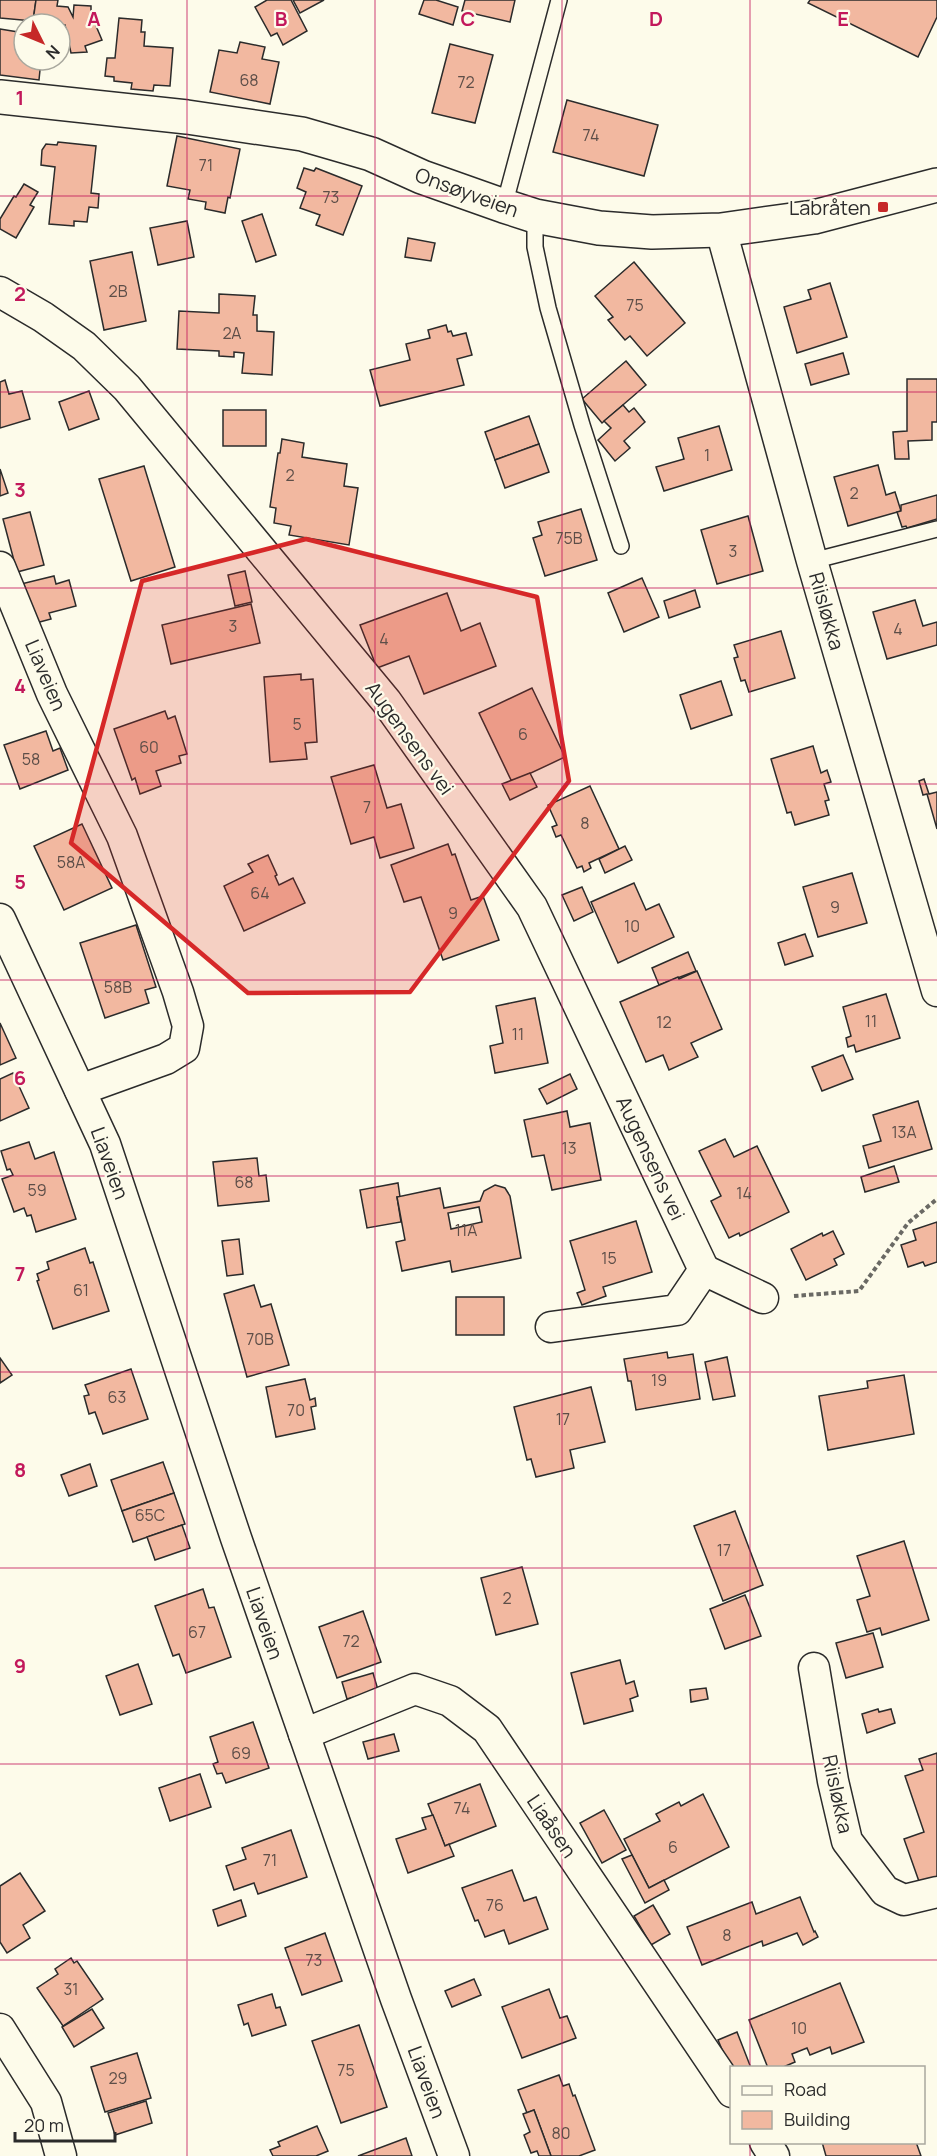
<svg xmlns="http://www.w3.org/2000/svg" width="937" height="2156" viewBox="0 0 937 2156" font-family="Manrope,sans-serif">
  <rect width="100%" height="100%" fill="#fdfbea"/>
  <!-- building -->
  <g fill="#f2b8a0" stroke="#2b2b2b" stroke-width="1.5" fill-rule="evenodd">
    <path d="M0 0H36L33 21 0 18Z"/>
    <path d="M36 0H58L57 6 68 7 73 17 74 5 91 6V14L102 40 85 46 87 52 71 53 65 25 33 21Z"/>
    <path d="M267 0H291L307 31 283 45 277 33 271 36 255 7Z"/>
    <path d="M293 0H324L300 13Z"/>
    <path d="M424 0H436L458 7 453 25 419 14Z"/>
    <path d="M465 0H515L510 22 462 11Z"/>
    <path d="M810 0H937V17L918 57 808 3Z"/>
    <path d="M119 18 142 20 141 32H145L144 46 173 48 170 86 154 85 153 91 131 89 132 83 114 81V77L105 76 107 58H115Z"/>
    <path d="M0 29 24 33V60H41L39 80 0 75Z"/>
    <path d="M240 42 265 47 262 59 279 62 270 104 210 92 219 50 237 53Z"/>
    <path d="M450 44 493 55 475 123 432 113Z"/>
    <path d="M567 100 658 125 644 176 553 152Z"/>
    <path d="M177 136 240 149 230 198 228 197 225 213 205 209 206 202 188 199 190 190 167 186Z"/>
    <path d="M58 142 96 146 91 193 99 194 98 208 89 207 87 222 74 221V226L49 224 55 167 41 165 42 150 46 144 57 145Z"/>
    <path d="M304 168 314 171 316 168 362 186 343 235 316 225 320 215 300 208 306 192 297 188Z"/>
    <path d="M24 184 38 192 30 205 34 207 16 238 0 229V219L14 196 16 197Z"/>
    <path d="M262 214 276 255 256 262 242 221Z"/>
    <path d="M187 221 194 257 158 265 150 228Z"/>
    <path d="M408 238 435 243 431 261 405 257Z"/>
    <path d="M132 252 146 321 104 330 90 261Z"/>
    <path d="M634 262 685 323 647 356 630 336 625 340 608 320 613 317 595 296Z"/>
    <path d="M830 283 847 337 797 353 784 307 811 299 808 290Z"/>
    <path d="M219 294 255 296 253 315H257V331L274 332 272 375 242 373 244 353 234 352V357L219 356V351L177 349 179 311 219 313Z"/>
    <path d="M446 325 448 332 451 331 453 336 466 333 472 355 457 359 464 385 380 406 370 370 410 360 406 344 430 338 428 330Z"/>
    <path d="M843 353 849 374 811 385 805 364Z"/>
    <path d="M626 361 646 385 602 423 582 399Z"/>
    <path d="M907 379H937V422H932V440L908 441 909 459H895L893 432 907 431Z"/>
    <path d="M5 380 9 394 22 391 30 419 0 428V382Z"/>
    <path d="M89 391 99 419 69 430 59 402Z"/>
    <path d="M623 405 629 412 634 408 645 422 624 441 630 448 615 461 598 440 611 428 604 421Z"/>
    <rect x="223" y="410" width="43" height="36"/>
    <path d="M529 416 539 444 495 460 485 432Z"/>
    <path d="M719 426 732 470 664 491 656 467 684 459 678 438Z"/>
    <path d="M282 439 304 443 302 457 347 464 344 486 358 488 349 545 289 535 291 526 274 523 276 508 270 507 278 453H280Z"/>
    <path d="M539 444 549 472 505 488 495 460Z"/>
    <path d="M878 465 886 495 895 492 901 511 848 526 834 477Z"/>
    <path d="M144 466 175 567 131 581 99 479Z"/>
    <path d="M0 469 8 493 0 496Z"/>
    <path d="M937 495V519L907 528 906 526 902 527 897 512 901 511V505Z"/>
    <path d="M581 509 597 560 545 576 533 538 542 535 538 522Z"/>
    <path d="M30 512 44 565 17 572 3 519Z"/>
    <path d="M748 516 763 571 717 584 701 530Z"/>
    <path d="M245 571 252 602 235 606 228 575Z"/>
    <path d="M54 576 56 584 69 580 76 606 49 613 51 619 32 624 21 584Z"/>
    <path d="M642 578 659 617 624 632 608 593Z"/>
    <path d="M695 590 700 607 669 618 664 601Z"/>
    <path d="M447 593 461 631 480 623 496 666 424 694 409 656 377 668 360 625Z"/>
    <path d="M915 600 923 626 937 622V645L887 659 873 612Z"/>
    <path d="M251 604 260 643 171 664 162 625Z"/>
    <path d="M781 631 795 678 749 692 745 680 741 681 734 658 738 657 734 645Z"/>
    <path d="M301 674V680L313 679 317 742 305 743 307 759 270 762 264 677Z"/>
    <path d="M721 681 732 715 691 729 680 695Z"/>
    <path d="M532 688 565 757 516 780H511L479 713Z"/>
    <path d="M165 711 168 719 175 716 187 754 179 756 181 763 156 771 161 786 140 794 135 778 132 780 114 729Z"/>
    <path d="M46 731 53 751 60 748 68 770 20 789 4 745Z"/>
    <path d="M813 746 821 773 827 770 831 782 824 784 829 800 825 801 829 815 795 825 791 812 787 813 771 759Z"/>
    <path d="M374 765 387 808 401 804 414 848 380 858 374 837 351 844 331 777Z"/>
    <path d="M530 773 537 787 510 800 502 784Z"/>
    <path d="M924 779 929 794 937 792V829L927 794 923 795 919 781Z"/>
    <path d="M590 786 619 849 589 863 591 868 584 872 582 866 577 868 561 835 556 837 552 827 557 825 548 805Z"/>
    <path d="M82 824 112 888 64 910 34 846Z"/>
    <path d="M448 844 452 855 455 854 471 900 483 896 499 940 443 960 421 897 404 902 391 865Z"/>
    <path d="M625 846 632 860 605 873 599 859Z"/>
    <path d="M268 855 277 875 275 876 279 885 293 878 305 903 244 931 224 886 253 872 248 864Z"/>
    <path d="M852 873 867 923 818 937 803 887Z"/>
    <path d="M634 883 646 910 659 904 674 937 618 963 591 902Z"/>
    <path d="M582 887 593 912 574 921 562 895Z"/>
    <path d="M136 925 156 987 145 990 149 1003 105 1018 80 943Z"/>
    <path d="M805 934 813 956 785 965 778 943Z"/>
    <path d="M688 952 696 971 659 985 652 968Z"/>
    <path d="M697 971 722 1029 691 1043 698 1057 669 1070 663 1055 646 1062 620 1002 678 977 679 979Z"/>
    <path d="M886 994 900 1038 856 1052 854 1045 848 1047 846 1038 851 1036 843 1007Z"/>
    <path d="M535 998 548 1063 495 1073 490 1046 503 1043 496 1006Z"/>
    <path d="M0 1023 16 1058 0 1065Z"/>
    <path d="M843 1055 853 1079 822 1091 812 1067Z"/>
    <path d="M13 1073 29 1108 0 1121V1079Z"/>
    <path d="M570 1074 577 1089 547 1104 539 1089Z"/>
    <path d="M918 1101 932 1149 869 1168 863 1146 881 1141 873 1115Z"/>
    <path d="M567 1111 570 1127 590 1123 601 1180 552 1190 544 1155 532 1157 524 1120Z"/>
    <path d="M725 1139 734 1157 757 1146 789 1212 740 1236 739 1233 729 1238 711 1201 721 1196 699 1151Z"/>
    <path d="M29 1142 35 1159 54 1152 76 1219 36 1232 31 1215 27 1216 24 1208 14 1212 2 1179 13 1175 10 1169 7 1170 1 1151Z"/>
    <path d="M257 1158 259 1176 266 1175 269 1201 218 1206 213 1162Z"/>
    <path d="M894 1166 899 1182 865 1192 861 1177Z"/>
    <path d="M398 1183 400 1197H397L401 1222 367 1228 360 1190Z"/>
    <path d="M495 1185 505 1188 510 1196 521 1258 452 1272 450 1261 402 1271 396 1242 405 1240 397 1197 440 1188 444 1208 480 1201 484 1191ZM479 1207 482 1222 451 1229 448 1213Z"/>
    <path d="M636 1221 652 1272 603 1287 606 1296 582 1305 577 1293 585 1290 570 1241Z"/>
    <path d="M937 1222V1262L925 1266 923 1262 908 1267 901 1245 916 1240 913 1230Z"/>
    <path d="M833 1231 844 1254 834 1259 837 1265 806 1280 791 1249 822 1233 823 1236Z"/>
    <path d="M239 1239 243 1274 227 1276 222 1241Z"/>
    <path d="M85 1248 90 1263 93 1262 109 1311 53 1329 37 1281 39 1280 37 1274 49 1269 47 1262Z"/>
    <path d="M254 1285 261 1307 271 1304 289 1365 247 1377 224 1294Z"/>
    <rect x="456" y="1297" width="48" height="38"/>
    <path d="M667 1352 668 1358 693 1354 700 1399 636 1410 631 1381H628L624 1359Z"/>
    <path d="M727 1357 735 1396 713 1400 705 1362Z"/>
    <path d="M0 1358 12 1375 0 1383Z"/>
    <path d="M131 1369 148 1419 103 1434 95 1412 89 1414 84 1396 89 1395 85 1385Z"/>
    <path d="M904 1375 914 1434 828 1450 819 1396 868 1388 867 1381Z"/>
    <path d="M305 1379 310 1400 315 1398 316 1406 311 1407 315 1429 276 1437 266 1387Z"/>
    <path d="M591 1387 605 1442 570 1450 574 1468 536 1477 531 1459 527 1460 514 1407Z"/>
    <path d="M163 1462 174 1493 122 1511 111 1480Z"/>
    <path d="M90 1464 97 1486 69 1496 61 1475Z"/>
    <path d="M174 1493 185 1524 133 1542 122 1511Z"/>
    <path d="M735 1511 763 1585 723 1601 694 1526Z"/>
    <path d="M182 1525 190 1548 155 1560 147 1537Z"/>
    <path d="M904 1541 929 1620 882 1635 880 1628 867 1632 857 1600 870 1596 857 1556Z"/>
    <path d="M522 1567 538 1624 496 1635 481 1578Z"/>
    <path d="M203 1589 209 1608 214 1607 231 1657 186 1673 179 1654 173 1656 155 1606Z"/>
    <path d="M745 1595 761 1636 725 1649 710 1609Z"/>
    <path d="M363 1611 381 1662 337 1678 319 1627Z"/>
    <path d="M873 1633 883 1667 846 1678 836 1643Z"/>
    <path d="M620 1660 626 1684 634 1681 638 1696 630 1699 633 1711 584 1724 571 1673Z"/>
    <path d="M138 1664 152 1704 120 1715 106 1676Z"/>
    <path d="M373 1673 378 1690 347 1699 342 1682Z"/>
    <path d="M706 1688 708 1699 691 1702 690 1690Z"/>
    <path d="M878 1709 879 1712 891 1709 895 1723 867 1733 862 1714Z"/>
    <path d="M253 1722 269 1768 226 1783 222 1773 217 1774 213 1764 218 1762 210 1737Z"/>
    <path d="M394 1734 399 1751 368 1759 363 1742Z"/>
    <path d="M937 1753V1882L921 1887 904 1839 924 1832 905 1776 923 1770 919 1759Z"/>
    <path d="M200 1774 211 1807 170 1821 159 1788Z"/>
    <path d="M480 1784 496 1826 445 1846 428 1804Z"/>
    <path d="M703 1794 729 1847 649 1888 624 1839 660 1821 656 1814 679 1802 681 1806Z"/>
    <path d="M604 1810 626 1850 602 1863 580 1823Z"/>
    <path d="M433 1815 445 1846 449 1844 454 1856 408 1873 396 1839 426 1829 422 1818Z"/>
    <path d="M291 1830 307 1877 258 1894 254 1883 234 1890 226 1866 246 1859 242 1848Z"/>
    <path d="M632 1855 649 1888 664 1880 669 1890 645 1903 622 1859Z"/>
    <path d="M512 1870 524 1901 536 1897 548 1929 509 1944 504 1930 485 1937 478 1920 475 1921 462 1888Z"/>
    <path d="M20 1873 45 1911 23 1925 30 1938 7 1953 0 1942V1886Z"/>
    <path d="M800 1897 814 1932 815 1931 818 1937 803 1945 797 1933 763 1946 762 1941 702 1965 687 1927 752 1902 756 1914Z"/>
    <path d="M241 1900 246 1916 218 1926 213 1910Z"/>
    <path d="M653 1905 670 1934 651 1945 634 1916Z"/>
    <path d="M325 1933 342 1981 302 1995 285 1948Z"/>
    <path d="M71 1958 74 1963 77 1961 103 1999 63 2026 37 1988 58 1974 55 1969Z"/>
    <path d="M474 1979 481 1995 452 2007 445 1991Z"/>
    <path d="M840 1983 864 2042 832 2054 830 2047 810 2055 807 2048 792 2054 795 2062 781 2068H768L749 2020Z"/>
    <path d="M549 1989 560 2018 567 2016 576 2038 522 2058 502 2007Z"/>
    <path d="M272 1994 276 2008 280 2007 286 2025 252 2036 248 2023 244 2025 238 2005Z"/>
    <path d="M92 2009 104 2028 74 2047 62 2027Z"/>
    <path d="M359 2025 387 2107 341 2123 312 2041Z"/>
    <path d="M737 2032 751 2068H732V2073L718 2040Z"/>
    <path d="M137 2053 151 2098 105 2112 91 2067Z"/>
    <path d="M559 2075 563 2086 569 2084 573 2096 575 2095 595 2150 579 2156H551L534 2110 527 2113 518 2090Z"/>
    <path d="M146 2101 152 2123 115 2135 108 2113Z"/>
    <path d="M534 2110 551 2156H539L537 2151 531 2153 524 2135 530 2132 523 2114Z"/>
    <path d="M317 2126 328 2151 316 2156H273L270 2150 280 2146 278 2142Z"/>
    <path d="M406 2138 412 2156H358Z"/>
    <path d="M822 2142H916L921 2156H826Z"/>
  </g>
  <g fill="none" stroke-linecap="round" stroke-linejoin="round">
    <!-- lane casing -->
    <g stroke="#2b2b2b" stroke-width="18">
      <g id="lane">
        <path d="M504 206 559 0"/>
        <path d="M535 216V247L548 308 582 425 621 546"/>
        <path d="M812 561 937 529"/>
      </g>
    </g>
    <!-- street casing -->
    <g stroke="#2b2b2b" stroke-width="33">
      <g id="street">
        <path d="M721 230 812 561 937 991"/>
        <path d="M0 292 43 317 84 346 127 388 386 701 532 907 704 1270 677 1310 551 1327"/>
        <path d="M0 567 52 694 122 836 178 992 188 1026 184 1048 166 1059 80 1090"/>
        <path d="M0 919 105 1144 236 1538 396 1999 454 2156"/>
        <path d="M704 1270 763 1298"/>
        <path d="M814 1668 833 1781 847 1841 885 1891 904 1900 937 1892"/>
        <path d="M304 1734 415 1689 450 1701 487 1729 732 2092"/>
        <path d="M0 2029 46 2102 61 2156"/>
        <path d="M765 2142 774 2156"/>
      </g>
    </g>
    <!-- secondary casing -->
    <g stroke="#2b2b2b" stroke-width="36">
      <path id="secondary" d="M0 97 187 117 302 134 371 154 422 177 504 206 535 216 599 228 652 232 721 230 814 217 937 185"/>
    </g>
    <!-- path -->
    <path stroke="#6a6964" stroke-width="4" stroke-dasharray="4.5 3" stroke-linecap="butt" d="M794 1296 859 1291 908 1223 937 1199"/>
    <!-- lane -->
    <use href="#lane" stroke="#fdfbea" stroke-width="15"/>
    <!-- street -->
    <use href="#street" stroke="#fdfbea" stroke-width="30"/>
    <!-- secondary -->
    <use href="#secondary" stroke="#fdfbea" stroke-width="33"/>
  </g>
  <!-- marked area -->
  <path fill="#d62828" fill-opacity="0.2" stroke="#d62828" stroke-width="4.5" stroke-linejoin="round" d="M306 539 537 597 569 781 410 992 248 993 71 843 142 581Z"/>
  <!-- grid -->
  <path fill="none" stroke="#c2185b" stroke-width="1.5" stroke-opacity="0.55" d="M187 0V2156M375 0V2156M562 0V2156M750 0V2068M0 196H937M0 392H937M0 588H937M0 784H937M0 980H937M0 1176H937M0 1372H937M0 1568H937M0 1764H937M0 1960H937M750 2142V2156"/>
  <!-- markers -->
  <rect fill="#c62828" stroke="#fdfbea" stroke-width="2" x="877" y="201" width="12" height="12" rx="3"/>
  <g text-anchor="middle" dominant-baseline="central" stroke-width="4.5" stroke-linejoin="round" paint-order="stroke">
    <!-- number labels -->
    <g font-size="16" fill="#5d4e48">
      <text x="249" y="80">68</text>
      <text x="466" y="82">72</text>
      <text x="591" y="135">74</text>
      <text x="206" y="165">71</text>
      <text x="331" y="197">73</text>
      <text x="118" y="291">2B</text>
      <text x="635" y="305">75</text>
      <text x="232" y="333">2A</text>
      <text x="707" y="455">1</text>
      <text x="290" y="475">2</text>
      <text x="854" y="493">2</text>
      <text x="569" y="538">75B</text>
      <text x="733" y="551">3</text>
      <text x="233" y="626">3</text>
      <text x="898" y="629">4</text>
      <text x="384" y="639">4</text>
      <text x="297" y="724">5</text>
      <text x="523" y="734">6</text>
      <text x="149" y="747">60</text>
      <text x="31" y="759">58</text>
      <text x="367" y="807">7</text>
      <text x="585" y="823">8</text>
      <text x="71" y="862">58A</text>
      <text x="260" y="893">64</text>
      <text x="835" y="907">9</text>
      <text x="453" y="913">9</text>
      <text x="632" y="926">10</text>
      <text x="118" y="987">58B</text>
      <text x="871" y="1021">11</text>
      <text x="664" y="1022">12</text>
      <text x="518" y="1034">11</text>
      <text x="904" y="1132">13A</text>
      <text x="569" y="1148">13</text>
      <text x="244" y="1182">68</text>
      <text x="37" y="1190">59</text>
      <text x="744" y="1193">14</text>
      <text x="466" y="1230">11A</text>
      <text x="609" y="1258">15</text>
      <text x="81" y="1290">61</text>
      <text x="260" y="1339">70B</text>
      <text x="659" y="1380">19</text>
      <text x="117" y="1397">63</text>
      <text x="296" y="1410">70</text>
      <text x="563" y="1419">17</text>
      <text x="150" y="1515">65C</text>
      <text x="724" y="1550">17</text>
      <text x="507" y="1598">2</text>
      <text x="197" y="1632">67</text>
      <text x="351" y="1641">72</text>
      <text x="241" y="1753">69</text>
      <text x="462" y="1808">74</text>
      <text x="673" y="1847">6</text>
      <text x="270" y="1860">71</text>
      <text x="495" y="1905">76</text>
      <text x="727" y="1935">8</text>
      <text x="314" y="1960">73</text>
      <text x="71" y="1989">31</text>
      <text x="799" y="2028">10</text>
      <text x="346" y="2070">75</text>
      <text x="118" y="2078">29</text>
      <text x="561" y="2133">80</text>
    </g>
    <!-- street labels -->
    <g font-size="20" fill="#2b2b2b" stroke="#fdfbea">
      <text transform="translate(467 192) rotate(20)">Onsøyveien</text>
      <text transform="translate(827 611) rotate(74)">Riisløkka</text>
      <text transform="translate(46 675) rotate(67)">Liaveien</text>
      <text transform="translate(410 738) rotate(54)">Augensens vei</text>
      <text transform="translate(651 1158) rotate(65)">Augensens vei</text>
      <text transform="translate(110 1163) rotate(70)">Liaveien</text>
      <text transform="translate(265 1623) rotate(71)">Liaveien</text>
      <text transform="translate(838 1794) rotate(78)">Riisløkka</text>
      <text transform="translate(552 1826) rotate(56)">Liaåsen</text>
      <text transform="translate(427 2082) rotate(70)">Liaveien</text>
    </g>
    <!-- poi labels -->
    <g font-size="20" fill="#2b2b2b" stroke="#fdfbea" text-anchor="end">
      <text x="871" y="207">Labråten</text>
    </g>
  </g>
  <g font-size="20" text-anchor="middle" font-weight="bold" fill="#c2185b" stroke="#fdfbea" stroke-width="4.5" stroke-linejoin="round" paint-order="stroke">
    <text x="94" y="26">A</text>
    <text x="281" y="26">B</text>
    <text x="468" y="26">C</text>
    <text x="656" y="26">D</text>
    <text x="843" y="26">E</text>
    <text x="20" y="105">1</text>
    <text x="20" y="301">2</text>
    <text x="20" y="497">3</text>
    <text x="20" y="693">4</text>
    <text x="20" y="889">5</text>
    <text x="20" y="1085">6</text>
    <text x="20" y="1281">7</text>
    <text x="20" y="1477">8</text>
    <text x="20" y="1673">9</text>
  </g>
  <!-- legend -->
  <rect x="730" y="2066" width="195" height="78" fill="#fdfbea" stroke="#a9a89e" stroke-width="1.5"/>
  <rect x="742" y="2086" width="30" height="9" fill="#fdfbea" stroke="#a9a89e" stroke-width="1.5"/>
  <text x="784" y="2096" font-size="18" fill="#2b2b2b">Road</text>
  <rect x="742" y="2111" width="30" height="18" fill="#f2b8a0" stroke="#a9a89e" stroke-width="1.5"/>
  <text x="784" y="2126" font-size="18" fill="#2b2b2b">Building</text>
  <!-- north arrow -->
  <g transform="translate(42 42) rotate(133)"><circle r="28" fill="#fdfbea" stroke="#a9a89e" stroke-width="1.5"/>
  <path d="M0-4.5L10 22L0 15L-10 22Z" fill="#c62828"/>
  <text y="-9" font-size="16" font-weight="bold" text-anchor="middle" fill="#2b2b2b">N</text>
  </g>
  <!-- scale -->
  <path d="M15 2132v9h100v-9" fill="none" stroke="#2b2b2b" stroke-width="3"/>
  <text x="24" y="2132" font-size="18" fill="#2b2b2b" stroke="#fdfbea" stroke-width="4.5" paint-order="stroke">20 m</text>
</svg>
